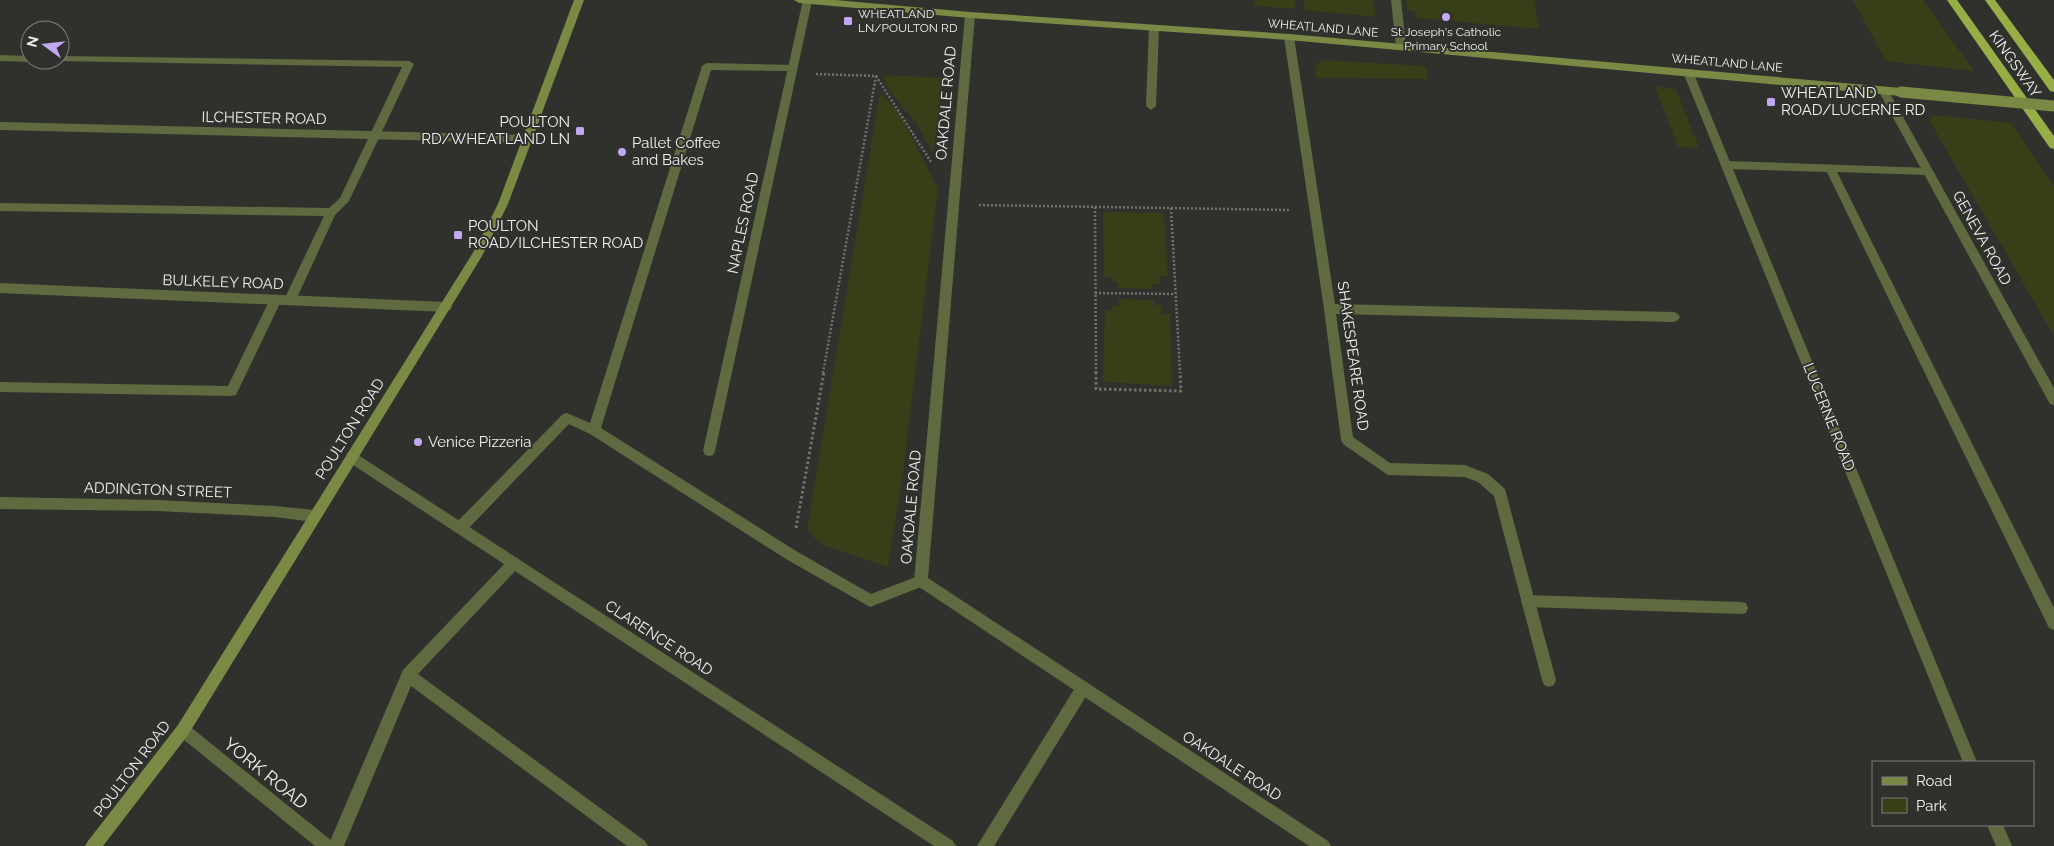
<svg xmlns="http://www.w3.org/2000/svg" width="2054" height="846" viewBox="0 0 2054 846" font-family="Raleway,sans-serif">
  <rect width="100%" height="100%" fill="#30312d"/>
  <!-- green -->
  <g fill="#363f18">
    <path d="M1255 0H1295L1296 9 1254 6Z"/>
    <path d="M1303 0H1374L1375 17 1305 10Z"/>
    <path d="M1406 0H1534L1539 29 1417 18 1414 11 1407 10Z"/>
    <path d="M1851 0H1923L1974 71 1886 61 1853 0Z"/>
    <path d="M1322 60 1426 66 1428 79 1316 78 1315 66Z"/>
    <path d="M885 75 943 78 933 153 916 122 903 108 884 82Z"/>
    <path d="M1655 86 1676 90 1699 148 1678 147Z"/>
    <path d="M880 93 898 112 912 137 938 189 902 481 888 567 820 544 807 529Z"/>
    <path d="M1934 115 2011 123 2054 186V336L1929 120Z"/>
    <path d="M1103 212 1164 213 1168 276H1160V284H1153V289L1118 288V282L1112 281 1111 277H1104Z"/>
    <path d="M1119 299 1154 300V305H1161V314H1170L1172 386 1103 382 1105 310H1112V305L1118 306Z"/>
  </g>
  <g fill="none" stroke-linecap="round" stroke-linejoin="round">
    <!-- path-far1 -->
    <g stroke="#71726e" stroke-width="2.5" stroke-dasharray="2 2" stroke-linecap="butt">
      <path d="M816 74 876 76 823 373"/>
      <path d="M876 76 931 162"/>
      <path d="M979 205 1290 210"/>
      <path d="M1095 207 1096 373"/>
      <path d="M1171 208 1180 373"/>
      <path d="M1095 293 1175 294"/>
    </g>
    <!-- path -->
    <g stroke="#71726e" stroke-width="3" stroke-dasharray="2.5 2.5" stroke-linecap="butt">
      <path d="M1096 372V389L1181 391 1180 372"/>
      <path d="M796 528 824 372"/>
    </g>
    <!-- service -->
    <g fill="#606a40" fill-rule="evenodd">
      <path d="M1391 0H1401L1406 47 1401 50 1396 47Z"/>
      <path d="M1154 25 1159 28 1156 106 1151 110 1146 106 1149 28Z"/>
      <path d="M0 55 30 56V60H34L30 62 0 61Z"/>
      <path d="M60 56 409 61 414 64 349 201 335 215 296 300 290 305 284 300 324 216 0 211V203L329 208 340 198 402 67 56 61V60H60Z"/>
      <path d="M707 63 792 65 797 68 792 71 711 70 601 428 796 551 871 594 921 575 926 577 928 581 926 585 870 607 786 559 590 434 569 424 465 532 460 534 455 532 453 528 455 524 563 414 567 413 590 423 702 66Z"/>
      <path d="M1726 161 1931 168 1932 171 1927 175 1837 172 2054 608V630L2049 628 1827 172 1726 169 1721 165Z"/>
      <path d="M276 294 282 299 236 395 232 396 0 392V382L228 386 270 299Z"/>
      <path d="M514 557 519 559 521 563 519 567 418 674 645 841 648 846H627L411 686 344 846H328L403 670 509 559Z"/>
      <path d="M1528 595 1741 602 1746 603 1748 608 1746 613 1741 614 1528 607 1523 606 1521 601 1523 596Z"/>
      <path d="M1083 681 1088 683 1090 688 1088 693 994 846H977L1078 683Z"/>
    </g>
    <!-- minor -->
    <g fill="#606a40" fill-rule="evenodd">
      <path d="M803 0 812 1 715 451 713 455 709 456 705 455 703 451Z"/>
      <path d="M970 12 975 15 928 578 1328 841 1331 846H1309L916 585 914 581 965 15Z"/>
      <path d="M1289 34 1294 37 1335 304 1674 312 1678 314 1680 317 1678 320 1674 322 1336 314 1353 437 1390 463 1465 465 1488 474 1505 489 1556 680 1554 685 1549 687 1544 685 1542 680 1494 496 1478 482 1465 477 1388 475 1343 444 1341 440 1324 309 1284 37Z"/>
      <path d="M1688 69 1693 72 1977 762H1963L1683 72Z"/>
      <path d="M1883 86 1888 90 2054 388V405L2050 404 1878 90Z"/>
      <path d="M0 122 528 135 533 139 528 143 0 130Z"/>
      <path d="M0 283 446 302 450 304 452 307 450 310 446 312 0 293Z"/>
      <path d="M352 451 953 841 956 846H934L347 461 346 457 347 453Z"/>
      <path d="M0 497 158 500 275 506 314 510 319 512 321 516 319 520 314 522 275 517 158 511 0 509Z"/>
      <path d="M183 723 188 725 332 841 335 846H315L178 735 176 730 178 725Z"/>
      <path d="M1987 825H2003L2012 846H1996Z"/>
    </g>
    <!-- secondary -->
    <g fill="#7a8a45" fill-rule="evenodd">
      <path d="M574 0H584L508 204 482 256 188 735 103 846H85L88 841 178 725 474 251 498 204Z"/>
      <path d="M794 0H835L970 12 1289 34 1901 88 1906 92 1901 96 1289 40 970 18 799 3Z"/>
    </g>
    <!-- trunk -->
    <g fill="#97ae47" fill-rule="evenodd">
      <path d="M1947 0H1957L2054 136V149L2050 148Z"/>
      <path d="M1985 0H1995L2054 80V92L2050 91Z"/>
    </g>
    <!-- secondary-bridge -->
    <path stroke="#7a8a45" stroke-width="11" d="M1901 92 2054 106"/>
  </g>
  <!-- markers -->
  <g fill="#c2a7f2" stroke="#30312d" stroke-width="2">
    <circle cx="1446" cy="17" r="5"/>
    <rect x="843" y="16" width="10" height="10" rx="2.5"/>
    <rect x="1766" y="97" width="10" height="10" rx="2.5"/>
    <rect x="575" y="126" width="10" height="10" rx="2.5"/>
    <circle cx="622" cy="152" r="5"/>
    <rect x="453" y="230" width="10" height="10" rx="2.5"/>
    <circle cx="418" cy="442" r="5"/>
  </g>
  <g text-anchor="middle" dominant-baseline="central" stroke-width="4" stroke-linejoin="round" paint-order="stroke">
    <!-- far-poi labels -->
    <g font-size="12" fill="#eff0ed" stroke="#30312d" text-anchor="start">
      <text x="858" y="14">WHEATLAND<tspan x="858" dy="14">LN/POULTON RD</tspan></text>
      <text x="1446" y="32" text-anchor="middle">St Joseph's Catholic<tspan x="1446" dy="14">Primary School</tspan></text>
    </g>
    <!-- far-street labels -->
    <g font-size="12" fill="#eff0ed" stroke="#30312d">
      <text transform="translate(1323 28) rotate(5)">WHEATLAND LANE</text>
      <text transform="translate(1727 63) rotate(5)">WHEATLAND LANE</text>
    </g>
    <!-- street labels -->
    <g font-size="15" fill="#eff0ed" stroke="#30312d">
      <text transform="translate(2015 64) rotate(55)">KINGSWAY</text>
      <text transform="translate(946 103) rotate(-85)">OAKDALE ROAD</text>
      <text transform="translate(264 118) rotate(1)">ILCHESTER ROAD</text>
      <text transform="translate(743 223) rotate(-78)">NAPLES ROAD</text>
      <text transform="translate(1982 238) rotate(61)">GENEVA ROAD</text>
      <text transform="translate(223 282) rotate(2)">BULKELEY ROAD</text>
      <text transform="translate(1353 356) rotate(82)">SHAKESPEARE ROAD</text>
      <text transform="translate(1829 417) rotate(68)">LUCERNE ROAD</text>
      <text transform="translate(350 429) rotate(-58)">POULTON ROAD</text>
      <text transform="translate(158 490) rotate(2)">ADDINGTON STREET</text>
      <text transform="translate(911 507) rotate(-85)">OAKDALE ROAD</text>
      <text transform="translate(659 638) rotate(33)">CLARENCE ROAD</text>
      <text transform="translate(1232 766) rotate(33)">OAKDALE ROAD</text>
      <text transform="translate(132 769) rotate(-53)">POULTON ROAD</text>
    </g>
    <!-- poi labels -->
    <g font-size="15" fill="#eff0ed" stroke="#30312d" text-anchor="start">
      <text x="1781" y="93">WHEATLAND<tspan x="1781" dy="17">ROAD/LUCERNE RD</tspan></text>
      <text x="570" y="122" text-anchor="end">POULTON<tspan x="570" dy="17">RD/WHEATLAND LN</tspan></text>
      <text x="632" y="143">Pallet Coffee<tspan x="632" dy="17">and Bakes</tspan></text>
      <text x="468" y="226">POULTON<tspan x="468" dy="17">ROAD/ILCHESTER ROAD</tspan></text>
      <text x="428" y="442">Venice Pizzeria</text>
    </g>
    <!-- near-street labels -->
    <g font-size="18" fill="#eff0ed" stroke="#30312d">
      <text transform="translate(266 773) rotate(39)">YORK ROAD</text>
    </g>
  </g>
  <!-- legend -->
  <rect x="1872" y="761" width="162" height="65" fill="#30312d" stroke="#7c7d7a"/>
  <rect x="1882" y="777" width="25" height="8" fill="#7a8a45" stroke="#7c7d7a"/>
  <text x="1916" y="786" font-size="15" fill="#eff0ed">Road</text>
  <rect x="1882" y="798" width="25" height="15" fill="#363f18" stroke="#7c7d7a"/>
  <text x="1916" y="811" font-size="15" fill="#eff0ed">Park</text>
  <!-- north arrow -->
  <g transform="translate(45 45) rotate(285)"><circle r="24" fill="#30312d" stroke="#7c7d7a"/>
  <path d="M0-4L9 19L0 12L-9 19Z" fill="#c2a7f2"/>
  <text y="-8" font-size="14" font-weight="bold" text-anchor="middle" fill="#eff0ed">N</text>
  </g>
</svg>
